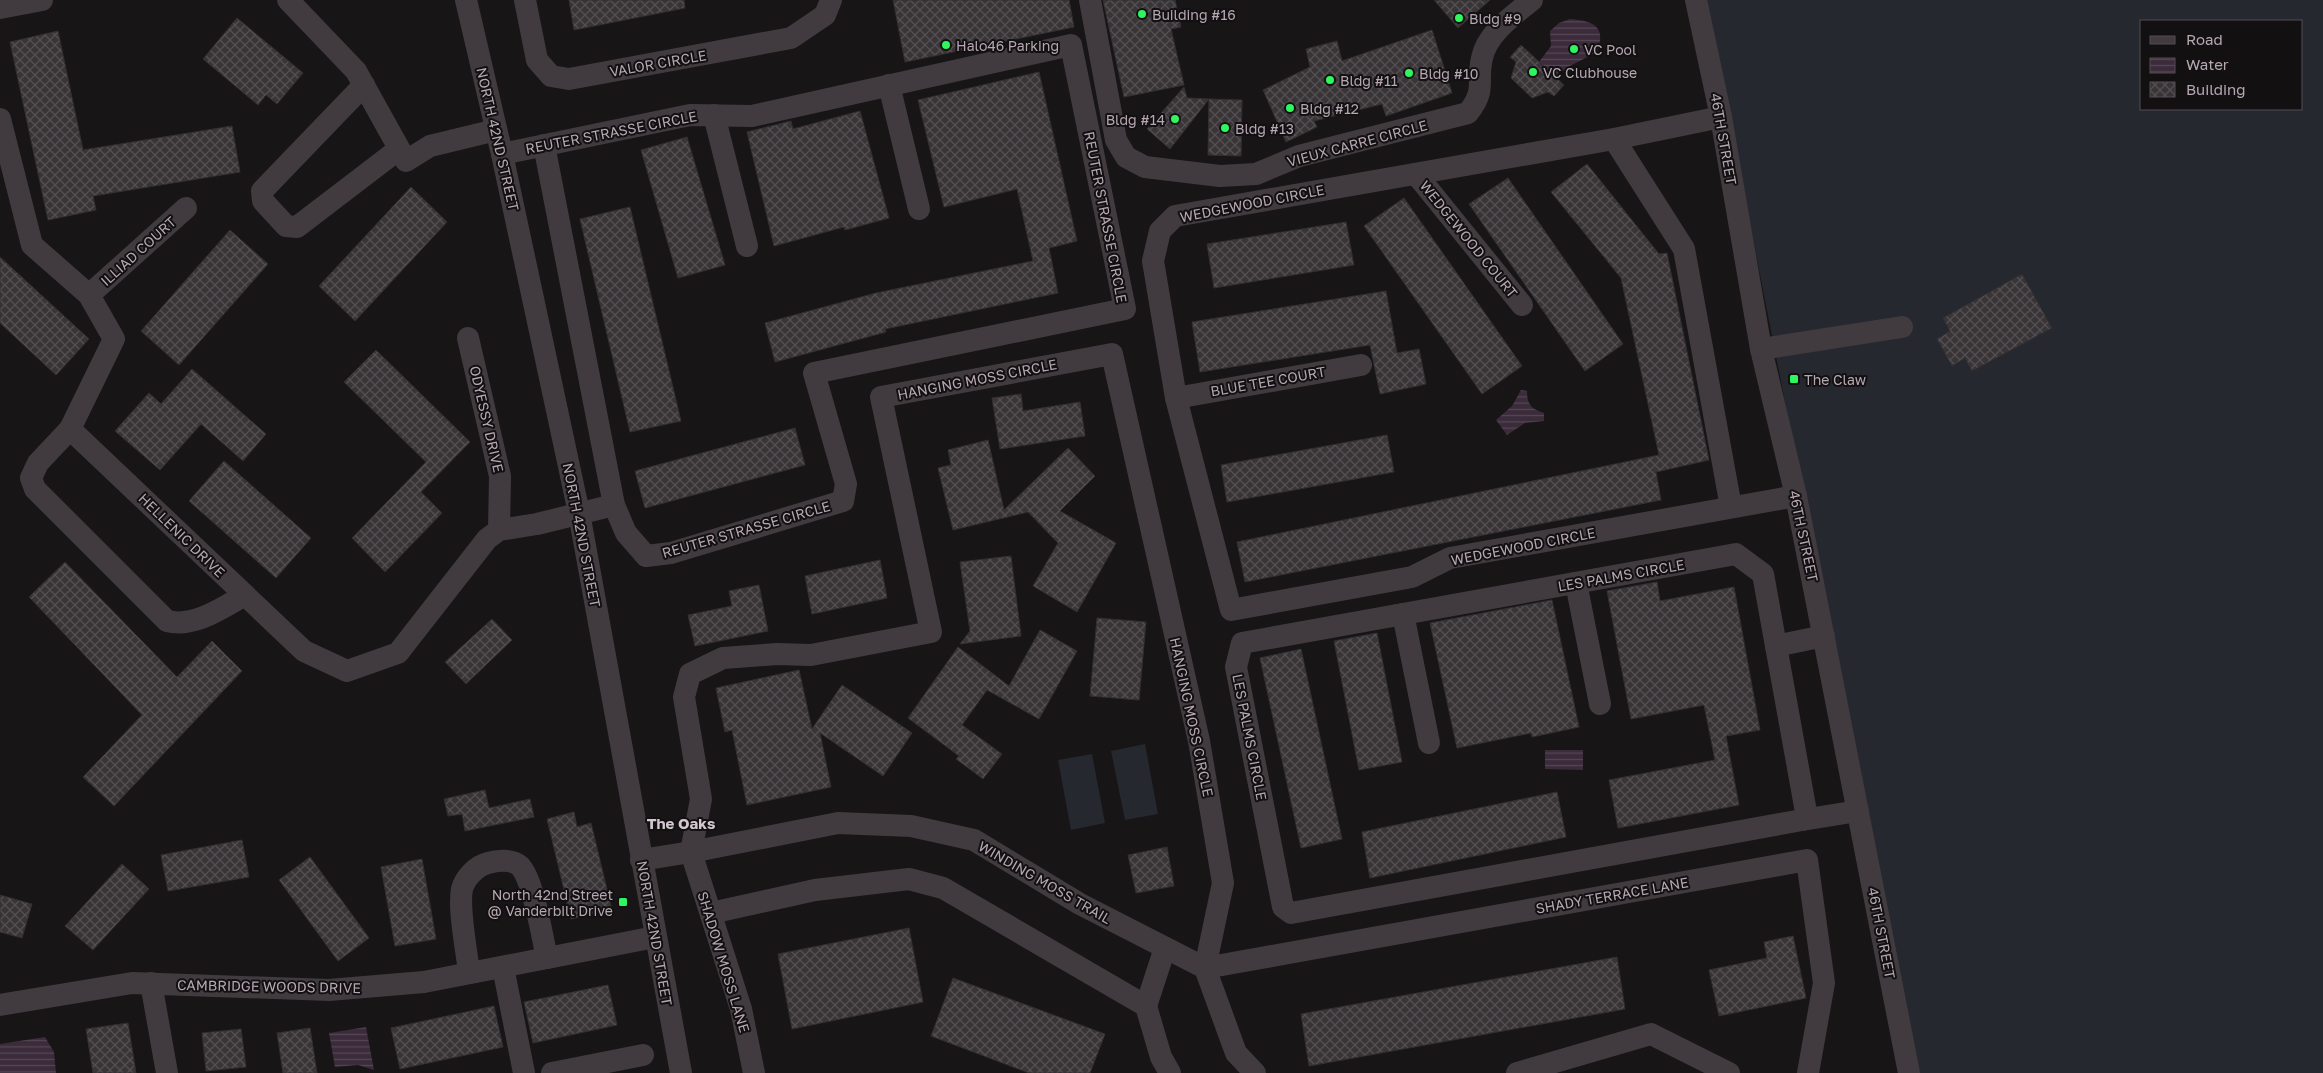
<svg xmlns="http://www.w3.org/2000/svg" width="2323" height="1073" viewBox="0 0 2323 1073" font-family="'Golos Text',sans-serif">
  <defs>
    <pattern id="water-rules" width="6" height="5" patternUnits="userSpaceOnUse" patternTransform="scale(1.25)"><rect width="6" height="5" fill="#3b2b3b"/><path d="M0 2.5h6" fill="none" stroke="#554755"/></pattern>
    <pattern id="building-cross-hatch" width="8" height="8" patternUnits="userSpaceOnUse" patternTransform="scale(1.25)"><rect width="8" height="8" fill="#393537"/><path d="M0 0l8 8M0 8l8-8" fill="none" stroke="#534f52"/></pattern>
  </defs>
  <rect width="100%" height="100%" fill="#171516"/>
  <!-- grass -->
  <g fill="#25282f" fill-rule="evenodd">
    <path d="M1706 0H2323V1073H1917ZM2142 21H2302V109H2142Z"/>
    <path d="M1145 744 1158 814 1125 820 1111 751Z"/>
    <path d="M1092 754 1105 823 1071 830 1058 760Z"/>
  </g>
  <!-- water -->
  <g fill="url(#water-rules)">
    <path d="M1570 19C1593 21 1607 26 1597 52L1568 67 1555 77 1539 62 1551 46 1550 31 1559 23Z"/>
    <path d="M1521 390 1527 391C1527 405 1532 409 1544 413V421L1525 423 1507 435 1496 420 1512 406Z"/>
    <path d="M1545 750H1583V770L1545 769Z"/>
    <path d="M366 1027 374 1070 358 1065 335 1067 329 1033Z"/>
    <path d="M45 1037 54 1052 56 1073H0V1044Z"/>
  </g>
  <!-- building -->
  <g fill="url(#building-cross-hatch)" stroke="#332f31">
    <path d="M569 0H684L685 8 574 30Z"/>
    <path d="M893 0H1069L1074 27 905 62Z"/>
    <path d="M1103 0H1175L1181 27 1171 29 1184 85 1124 97Z"/>
    <path d="M1434 0H1490L1458 28Z"/>
    <path d="M237 18 303 73 277 104 266 95 258 105 203 59Z"/>
    <path d="M1432 30 1452 93 1386 116 1382 104 1314 121 1317 127 1286 142 1263 90 1310 67 1306 49 1337 41 1342 61Z"/>
    <path d="M58 31 83 150 232 126 240 172 93 196 96 210 48 220 10 42Z"/>
    <path d="M1521 45 1564 85 1554 96 1548 92 1532 98 1511 78 1516 62 1510 57Z"/>
    <path d="M1039 72 1077 241 1049 248 1058 293 885 329 886 332 775 362 765 323 876 293 1033 261 1017 189 944 207 918 100Z"/>
    <path d="M1184 87 1187 98 1209 99 1170 149 1147 129Z"/>
    <path d="M1209 99 1242 100 1241 156 1208 155Z"/>
    <path d="M860 111 889 218 845 230 844 227 774 246 747 132 791 121 793 129Z"/>
    <path d="M687 137 725 265 678 278 641 150Z"/>
    <path d="M1587 164 1659 254 1667 253 1709 460 1656 472 1661 500 1245 582 1237 542 1659 455 1621 278 1551 192Z"/>
    <path d="M1508 178 1623 344 1585 371 1469 204Z"/>
    <path d="M411 187 447 222 355 321 319 286Z"/>
    <path d="M1404 198 1522 366 1482 394 1364 226Z"/>
    <path d="M630 207 681 421 630 432 580 219Z"/>
    <path d="M1346 222 1354 265 1214 288 1207 244Z"/>
    <path d="M230 230 268 264 179 365 141 331Z"/>
    <path d="M0 257 89 339 56 375 0 323Z"/>
    <path d="M2022 274 2052 328 1972 371 1965 358 1952 366 1937 339 1950 331 1943 318Z"/>
    <path d="M1386 291 1397 353 1419 349 1426 384 1380 394 1370 345 1200 372 1192 322Z"/>
    <path d="M376 350 470 442 421 492 442 513 385 572 352 538 426 462 344 382Z"/>
    <path d="M192 369 266 434 243 461 201 424 160 470 115 431 149 393 161 404Z"/>
    <path d="M1021 394 1023 411 1080 402 1085 436 1000 449 992 398Z"/>
    <path d="M795 428 805 465 645 508 635 471Z"/>
    <path d="M1387 435 1394 472 1227 502 1221 465Z"/>
    <path d="M988 440 1004 510 1068 448 1095 476 1060 511 1116 543 1077 612 1033 586 1058 543 1028 512 953 530 938 468 951 465 948 450Z"/>
    <path d="M224 461 311 538 276 578 189 501Z"/>
    <path d="M1011 556 1021 636 960 644 970 631 960 562Z"/>
    <path d="M880 560 887 598 812 614 805 576Z"/>
    <path d="M65 562 177 677 212 641 242 671 114 806 83 777 142 715 29 597Z"/>
    <path d="M1657 582 1660 601 1734 587 1760 730 1726 736 1739 805 1618 828 1609 780 1715 760 1704 705 1631 719 1607 591Z"/>
    <path d="M759 585 768 631 695 646 688 615 732 606 729 591Z"/>
    <path d="M1552 600 1579 727 1532 737 1531 733 1457 748 1430 623Z"/>
    <path d="M1097 618 1146 622 1139 700 1090 696Z"/>
    <path d="M492 619 512 640 466 684 445 662Z"/>
    <path d="M1040 630 1077 651 1039 719 987 690 962 725 1002 754 983 779 956 759 959 756 908 718 958 647 1009 686Z"/>
    <path d="M1377 633 1402 762 1359 770 1334 641Z"/>
    <path d="M1301 649 1342 839 1301 848 1260 658Z"/>
    <path d="M799 670 812 729 842 685 912 733 883 776 820 733 831 787 747 805 732 730 725 732 716 688Z"/>
    <path d="M485 790 489 808 530 799 534 817 465 831 462 814 448 816 444 799Z"/>
    <path d="M1557 792 1566 837 1370 878 1362 832Z"/>
    <path d="M574 812 577 827 591 823 612 910 571 919 547 819Z"/>
    <path d="M242 840 249 877 168 891 161 855Z"/>
    <path d="M1167 847 1174 886 1136 893 1128 855Z"/>
    <path d="M310 857 369 938 338 961 279 880Z"/>
    <path d="M422 859 436 939 395 946 381 867Z"/>
    <path d="M122 864 149 889 93 950 65 926Z"/>
    <path d="M0 895 32 904 22 938 0 932Z"/>
    <path d="M909 928 923 1002 792 1029 778 954Z"/>
    <path d="M1793 936 1806 998 1719 1016 1709 970 1767 958 1764 942Z"/>
    <path d="M1617 957 1625 1009 1309 1066 1301 1014Z"/>
    <path d="M953 978 1105 1034 1090 1073H1029L931 1036Z"/>
    <path d="M608 985 617 1025 533 1043 524 1002Z"/>
    <path d="M494 1006 503 1047 400 1069 391 1028Z"/>
    <path d="M128 1023 136 1073H93L86 1029Z"/>
    <path d="M310 1028 317 1073H283L277 1033Z"/>
    <path d="M241 1029 246 1067 206 1071 202 1033Z"/>
  </g>
  <g fill="none" stroke-linecap="round" stroke-linejoin="round">
    <!-- minor -->
    <g stroke="#413b3f" stroke-width="22">
      <path d="M288 0 356 71 406 161 430 146 496 130"/>
      <path d="M466 0 502 154 579 513 681 1073"/>
      <path d="M525 0 537 60 551 76 569 79 791 38 825 15 831 0"/>
      <path d="M1090 0 1116 140 1126 157 1145 167 1220 176 1256 174 1299 156 1468 113C1487 89 1476 83 1482 58 1487 33 1514 15 1532 0"/>
      <path d="M1696 0 1721 117 1761 349 1796 496 1909 1073"/>
      <path d="M0 8 42 0"/>
      <path d="M364 85 262 191 263 201 286 226 297 227 399 149"/>
      <path d="M889 85 919 209"/>
      <path d="M714 115 747 246"/>
      <path d="M1721 117 1614 139 1175 216 1160 231 1153 261 1176 398 1231 610 1412 577 1450 558 1796 496"/>
      <path d="M0 119 32 245 89 295 114 339 70 429 304 651 347 671 398 653 487 539 499 530 537 524 614 505 626 533 646 556 671 553 843 501 846 484 814 373 1125 309 1071 45 752 116 690 115 502 154"/>
      <path d="M1614 139 1684 249 1731 507"/>
      <path d="M544 145 614 505"/>
      <path d="M1416 174 1522 305"/>
      <path d="M89 295 186 208"/>
      <path d="M468 338 500 476 499 530"/>
      <path d="M1761 349 1902 327"/>
      <path d="M1176 398 1361 365"/>
      <path d="M70 429 38 463 31 478 35 489 167 621C194 628 222 608 245 595"/>
      <path d="M1736 554 1763 574 1806 812 1802 820 1291 913 1283 907 1236 667 1242 643Z"/>
      <path d="M1576 583 1600 704"/>
      <path d="M1403 614 1429 743"/>
      <path d="M1776 646 1824 636"/>
      <path d="M1802 820 1858 811"/>
      <path d="M641 860 691 852 838 823 911 826 974 840 1080 904 1205 968 1236 1053 1255 1073"/>
      <path d="M711 913 815 890 909 879 943 888 1146 1006 1161 1057 1170 1073"/>
      <path d="M503 967 524 1073"/>
      <path d="M469 973C467 952 458 909 462 889 465 878 476 866 488 863 497 860 512 859 520 866 534 881 542 937 547 958"/>
      <path d="M151 983 167 1073"/>
      <path d="M0 1005 132 983 329 990 424 982 655 937"/>
      <path d="M1146 1006 1165 948"/>
      <path d="M552 1073 643 1055"/>
      <path d="M754 1073 741 1009 691 852 701 799 684 697 690 674 723 658 777 654 811 655 931 632 881 397 1112 354 1199 741 1223 883 1205 968 1807 860 1824 983 1808 1073"/>
      <path d="M1517 1073 1651 1034 1729 1073"/>
    </g>
  </g>
  <!-- markers -->
  <g fill="#2ff55e" stroke="#121011" stroke-width="2">
    <circle cx="1142" cy="14" r="5"/>
    <circle cx="1459" cy="18" r="5"/>
    <circle cx="946" cy="45" r="5"/>
    <circle cx="1574" cy="49" r="5"/>
    <circle cx="1533" cy="72" r="5"/>
    <circle cx="1409" cy="73" r="5"/>
    <circle cx="1330" cy="80" r="5"/>
    <circle cx="1290" cy="108" r="5"/>
    <circle cx="1175" cy="119" r="5"/>
    <circle cx="1225" cy="128" r="5"/>
    <rect x="1789" y="374" width="10" height="10" rx="2.5"/>
    <rect x="618" y="897" width="10" height="10" rx="2.5"/>
  </g>
  <g text-anchor="middle" dominant-baseline="central" stroke-width="4" stroke-linejoin="round" paint-order="stroke">
    <!-- poi labels -->
    <g font-size="14" fill="#b7a7b3" stroke="#121011" text-anchor="start">
      <text x="1152" y="14">Building #16</text>
      <text x="1469" y="18">Bldg #9</text>
      <text x="956" y="45">Halo46 Parking</text>
      <text x="1584" y="49">VC Pool</text>
      <text x="1543" y="72">VC Clubhouse</text>
      <text x="1419" y="73">Bldg #10</text>
      <text x="1340" y="80">Bldg #11</text>
      <text x="1300" y="108">Bldg #12</text>
      <text x="1165" y="119" text-anchor="end">Bldg #14</text>
      <text x="1235" y="128">Bldg #13</text>
      <text x="1804" y="379">The Claw</text>
      <text x="613" y="894" text-anchor="end">North 42nd Street<tspan x="613" dy="16">@ Vanderbilt Drive</tspan></text>
    </g>
    <!-- street labels -->
    <g font-size="14" fill="#b7a7b3" stroke="#121011">
      <text transform="translate(658 63) rotate(-10)">VALOR CIRCLE</text>
      <text transform="translate(611 132) rotate(-11)">REUTER STRASSE CIRCLE</text>
      <text transform="translate(498 139) rotate(77)">NORTH 42ND STREET</text>
      <text transform="translate(1724 139) rotate(80)">46TH STREET</text>
      <text transform="translate(1357 143) rotate(-15)">VIEUX CARRE CIRCLE</text>
      <text transform="translate(1252 203) rotate(-11)">WEDGEWOOD CIRCLE</text>
      <text transform="translate(1106 217) rotate(79)">REUTER STRASSE CIRCLE</text>
      <text transform="translate(1469 239) rotate(51)">WEDGEWOOD COURT</text>
      <text transform="translate(138 251) rotate(-42)">ILLIAD COURT</text>
      <text transform="translate(977 379) rotate(-11)">HANGING MOSS CIRCLE</text>
      <text transform="translate(1268 381) rotate(-10)">BLUE TEE COURT</text>
      <text transform="translate(487 419) rotate(77)">ODYESSY DRIVE</text>
      <text transform="translate(746 529) rotate(-16)">REUTER STRASSE CIRCLE</text>
      <text transform="translate(182 535) rotate(44)">HELLENIC DRIVE</text>
      <text transform="translate(582 535) rotate(79)">NORTH 42ND STREET</text>
      <text transform="translate(1804 536) rotate(78)">46TH STREET</text>
      <text transform="translate(1523 546) rotate(-11)">WEDGEWOOD CIRCLE</text>
      <text transform="translate(1621 575) rotate(-10)">LES PALMS CIRCLE</text>
      <text transform="translate(1192 717) rotate(78)">HANGING MOSS CIRCLE</text>
      <text transform="translate(1250 737) rotate(79)">LES PALMS CIRCLE</text>
      <text transform="translate(1045 882) rotate(30)">WINDING MOSS TRAIL</text>
      <text transform="translate(1612 895) rotate(-10)">SHADY TERRACE LANE</text>
      <text transform="translate(655 933) rotate(80)">NORTH 42ND STREET</text>
      <text transform="translate(1882 933) rotate(79)">46TH STREET</text>
      <text transform="translate(724 962) rotate(73)">SHADOW MOSS LANE</text>
      <text transform="translate(269 986) rotate(1)">CAMBRIDGE WOODS DRIVE</text>
    </g>
    <!-- neighbourhood labels -->
    <g font-size="15" font-weight="bold" fill="#d3c8d0" stroke="#121011">
      <text x="681" y="823">The Oaks</text>
    </g>
  </g>
  <!-- legend -->
  <rect x="2140" y="20" width="162" height="90" fill="#121011" stroke="#544c52"/>
  <rect x="2150" y="36" width="25" height="8" fill="#413b3f" stroke="#544c52"/>
  <text x="2186" y="45" font-size="15" fill="#b7a7b3">Road</text>
  <rect x="2150" y="58" width="25" height="15" fill="url(#water-rules)" stroke="#544c52"/>
  <text x="2186" y="70" font-size="15" fill="#b7a7b3">Water</text>
  <rect x="2150" y="82" width="25" height="15" fill="url(#building-cross-hatch)" stroke="#544c52"/>
  <text x="2186" y="95" font-size="15" fill="#b7a7b3">Building</text>
</svg>
